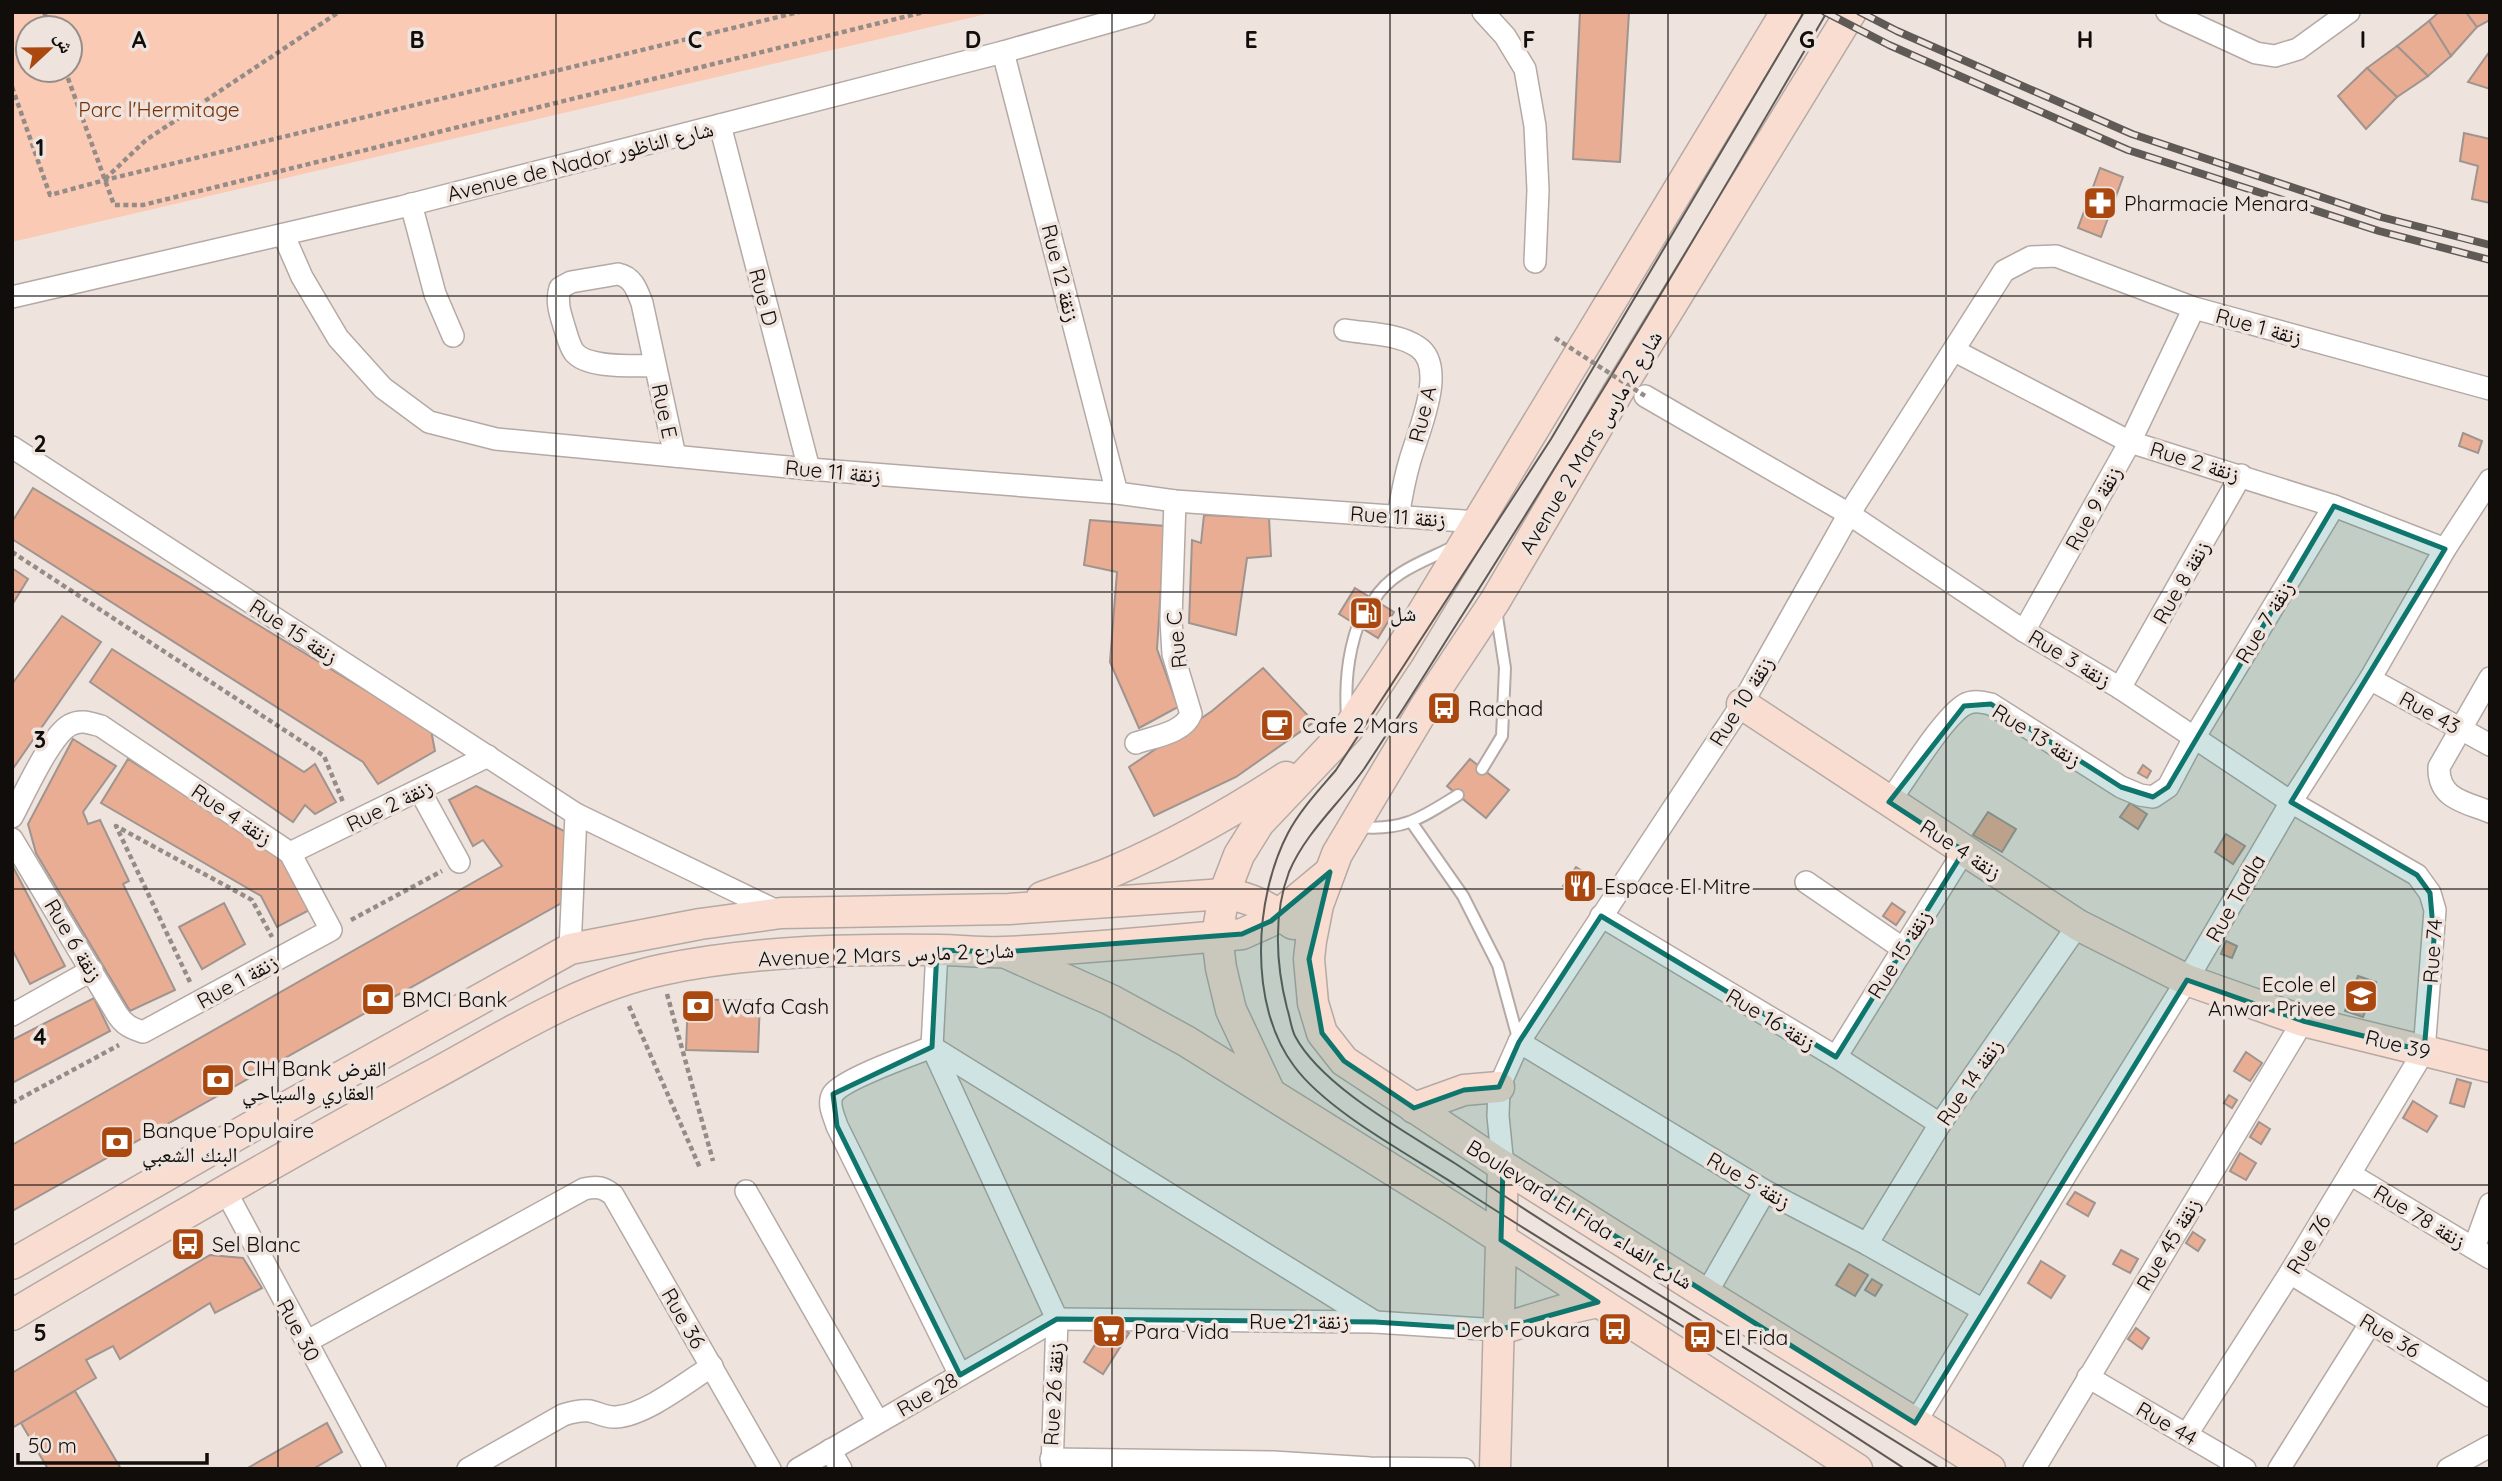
<svg xmlns="http://www.w3.org/2000/svg" width="2502" height="1481" viewBox="0 0 2502 1481" font-family="Quicksand,'Noto Naskh Arabic',sans-serif">
  <rect width="100%" height="100%" fill="#efe3dd"/>
  <!-- green -->
  <path fill="#facab5" fill-rule="evenodd" d="M12 12H995L12 242ZM28 28H70V70H28Z"/>
  <!-- building -->
  <g fill="#e9ad93" stroke="#9f948f" stroke-width="2">
    <path d="M1580 12H1629L1620 162 1573 159Z"/>
    <path d="M2439 12H2466L2477 27 2451 56 2429 21Z"/>
    <path d="M2466 12H2490V20L2477 27Z"/>
    <path d="M2429 21 2451 56 2428 76 2397 46Z"/>
    <path d="M2397 46 2428 76 2397 97 2367 68Z"/>
    <path d="M2490 51V89L2468 82Z"/>
    <path d="M2367 68 2397 97 2366 129 2338 96Z"/>
    <path d="M2464 133 2490 139V203L2472 199 2478 166 2460 161Z"/>
    <path d="M2100 168 2123 177 2101 237 2078 228Z"/>
    <path d="M2463 433 2482 441 2478 453 2459 446Z"/>
    <path d="M33 488 431 730 435 751 378 784 363 762 12 539V522Z"/>
    <path d="M1204 515 1269 518 1271 556 1247 558 1236 635 1189 623 1192 540 1201 543Z"/>
    <path d="M1090 520 1165 526 1157 649 1178 707 1139 728 1110 662 1117 572 1084 565Z"/>
    <path d="M12 568 28 579 12 605Z"/>
    <path d="M1355 588 1394 612 1378 638 1339 614Z"/>
    <path d="M62 616 101 642 12 770V684Z"/>
    <path d="M112 649 304 772 315 764 336 802 315 814 305 805 293 822 90 682Z"/>
    <path d="M1263 668 1314 722 1236 777 1154 816 1129 767 1212 711Z"/>
    <path d="M73 739 116 766 83 812 88 824 100 820 129 881 123 884 175 990 130 1011 36 853 28 824Z"/>
    <path d="M128 759 287 858 315 907 277 927 261 896 101 803Z"/>
    <path d="M1470 759 1509 790 1486 818 1447 786Z"/>
    <path d="M2143 765 2151 771 2147 778 2138 773Z"/>
    <path d="M476 786 568 833 567 900 12 1211V1145L502 866 483 840 473 846 449 800Z"/>
    <path d="M2130 803 2147 814 2138 829 2120 817Z"/>
    <path d="M1988 812 2016 829 2002 852 1973 835Z"/>
    <path d="M2226 834 2245 846 2233 864 2215 852Z"/>
    <path d="M12 865 65 966 30 984 12 949Z"/>
    <path d="M1576 867 1590 876 1577 896 1563 886Z"/>
    <path d="M224 903 245 944 202 969 179 927Z"/>
    <path d="M1892 903 1905 912 1896 925 1883 916Z"/>
    <path d="M2226 941 2237 946 2232 958 2221 954Z"/>
    <path d="M2358 976 2376 982 2363 1017 2345 1011Z"/>
    <path d="M94 998 110 1031 12 1083V1040Z"/>
    <path d="M688 999 760 1001 758 1052 686 1050Z"/>
    <path d="M2246 1052 2262 1063 2250 1081 2234 1071Z"/>
    <path d="M2457 1079 2471 1083 2464 1107 2450 1103Z"/>
    <path d="M2229 1095 2237 1100 2232 1108 2224 1103Z"/>
    <path d="M2413 1101 2437 1116 2427 1132 2403 1118Z"/>
    <path d="M2259 1122 2270 1129 2261 1144 2250 1137Z"/>
    <path d="M2240 1153 2256 1163 2246 1180 2230 1171Z"/>
    <path d="M2075 1192 2095 1203 2088 1216 2067 1204Z"/>
    <path d="M2193 1232 2205 1240 2198 1251 2186 1243Z"/>
    <path d="M2121 1250 2138 1259 2130 1273 2113 1264Z"/>
    <path d="M210 1255 243 1258 262 1288 215 1313 210 1303 120 1359 113 1346 86 1360 96 1378 12 1428V1373Z"/>
    <path d="M2041 1261 2065 1276 2051 1298 2028 1283Z"/>
    <path d="M1849 1264 1868 1275 1855 1296 1836 1285Z"/>
    <path d="M1872 1279 1882 1285 1875 1296 1865 1290Z"/>
    <path d="M1110 1321 1129 1333 1103 1374 1084 1362Z"/>
    <path d="M2136 1328 2149 1338 2142 1349 2128 1339Z"/>
    <path d="M75 1391 121 1469H48L21 1423Z"/>
    <path d="M327 1423 342 1452 313 1469H246Z"/>
  </g>
  <g fill="none" stroke-linecap="round" stroke-linejoin="round">
    <!-- lane casing -->
    <g stroke="#b4a9a4" stroke-width="14">
      <g id="lane">
        <path d="M1374 600C1390 572 1425 561 1453 547"/>
        <path d="M1347 719C1345 686 1347 657 1358 625"/>
        <path d="M1482 769 1502 736 1505 668 1496 610"/>
        <path d="M1412 823 1463 896 1498 965 1519 1042"/>
        <path d="M1359 827C1404 831 1421 818 1458 795"/>
      </g>
    </g>
    <!-- street casing -->
    <g stroke="#b4a9a4" stroke-width="24">
      <g id="street">
        <path d="M1483 12 1505 36 1525 69 1535 126 1538 190 1535 262"/>
        <path d="M2167 12 2256 53 2275 56 2298 49 2349 12"/>
        <path d="M1003 52 1117 493"/>
        <path d="M720 125 809 469"/>
        <path d="M411 204 435 294 453 336"/>
        <path d="M284 236 302 277 338 338 383 388 429 422 496 439 809 469 1117 493 1175 501 1478 522"/>
        <path d="M12 297 401 207 1003 52 1144 12"/>
        <path d="M1345 330C1368 334 1398 333 1418 347 1449 368 1416 436 1409 464 1404 481 1401 499 1398 517"/>
        <path d="M1955 351 2130 442 2334 506 2445 549"/>
        <path d="M655 366C635 365 587 369 574 352 569 345 567 335 564 326 560 313 556 302 560 288L571 282 618 274C633 277 637 290 642 303L675 456"/>
        <path d="M1645 396 1849 514 2024 631 2120 688 2291 802 2417 875 2430 893 2435 910 2424 1051 2290 1273 2187 1434"/>
        <path d="M12 447 576 814 781 913"/>
        <path d="M2024 631 2130 442 2194 308"/>
        <path d="M2490 678 2439 767C2438 799 2465 802 2490 812"/>
        <path d="M2370 679 2490 745"/>
        <path d="M2120 688 2241 475"/>
        <path d="M1136 743C1153 737 1184 733 1191 714L1173 654 1171 620 1175 501"/>
        <path d="M420 791 459 862"/>
        <path d="M1889 802C1906 779 1942 719 1964 705 1973 700 1981 702 1991 704L2121 787 2140 795 2153 797 2168 787 2194 738 2334 506"/>
        <path d="M12 817C24 795 50 736 70 725 81 719 90 723 101 726L290 853 331 930 143 1032C131 1028 124 1025 117 1014L12 839"/>
        <path d="M290 853 488 756"/>
        <path d="M1806 882 1902 948"/>
        <path d="M1601 916 1836 1057 1940 1124"/>
        <path d="M570 949 576 814"/>
        <path d="M937 950 932 1047 1057 1319 1052 1469"/>
        <path d="M12 1015 92 970"/>
        <path d="M1519 1042 1765 1191 1867 1244 1983 1310"/>
        <path d="M1836 1057 1964 851"/>
        <path d="M1503 1166 1498 1116 1499 1087 1519 1042 1742 704 1849 514 2004 271 2031 257 2056 256 2194 308 2490 389"/>
        <path d="M2350 1174 2490 1258"/>
        <path d="M225 1190 375 1469"/>
        <path d="M746 1191 878 1422"/>
        <path d="M1867 1244 1940 1124 2078 925"/>
        <path d="M2474 1248 2490 1204"/>
        <path d="M2290 1273 2490 1396"/>
        <path d="M1706 1294 1765 1191"/>
        <path d="M1057 1319 1375 1322 1498 1330"/>
        <path d="M306 1342 584 1189C597 1186 603 1187 613 1195L770 1469"/>
        <path d="M960 1375 837 1126C834 1116 827 1104 833 1094 843 1079 912 1055 932 1047L1375 1322"/>
        <path d="M2088 1377 2245 1469"/>
        <path d="M1915 1423 2071 1166 2187 980 2291 802 2370 679 2445 549 2490 480"/>
        <path d="M830 1450 841 1469"/>
        <path d="M1051 1459 1273 1462 1370 1468 1464 1469"/>
        <path d="M468 1469 563 1415C572 1412 580 1410 590 1411 599 1413 607 1418 616 1417 646 1415 687 1382 712 1366"/>
        <path d="M798 1469 1057 1319"/>
        <path d="M2034 1469 2303 1021"/>
        <path d="M2279 1469 2370 1324"/>
        <path d="M2448 1469 2490 1446"/>
      </g>
    </g>
    <!-- secondary casing -->
    <g stroke="#b4a9a4" stroke-width="33">
      <g id="secondary">
        <path d="M1851 12 1618 392 1495 601 1426 705 1337 854 1318 905 1311 941 1309 959 1313 1003 1322 1033 1344 1061 1503 1166 1706 1294 1990 1469"/>
        <path d="M1742 704 2078 925 2187 980 2303 1021 2490 1067"/>
        <path d="M1042 897C1066 888 1091 881 1114 871 1174 845 1231 813 1286 777"/>
        <path d="M1006 953 1111 1000 1186 1041 1455 1209 1857 1469"/>
        <path d="M1270 1093 1231 1010 1221 968 1217 936 1224 894 1239 855 1259 823 1348 729 1399 652 1786 12"/>
        <path d="M1414 1108 1464 1090 1499 1087"/>
        <path d="M12 1264 249 1128 570 949 700 924 781 913 1009 909 1224 894C1252 897 1270 908 1293 924"/>
        <path d="M12 1315C149 1234 287 1154 427 1078 502 1038 577 988 661 970 749 951 848 949 938 950 960 950 982 953 1004 952 1084 949 1163 941 1242 934L1271 921 1330 872"/>
        <path d="M1498 1330 1566 1309 1598 1302"/>
        <path d="M1495 1469 1503 1166"/>
      </g>
    </g>
    <!-- path -->
    <g stroke="#958c88" stroke-width="4.5" stroke-dasharray="5 3.5" stroke-linecap="butt">
      <path d="M44 12 50 28"/>
      <path d="M65 70 114 205H143L924 12"/>
      <path d="M12 87 50 195 105 180 799 12"/>
      <path d="M105 179 146 140 339 12"/>
      <path d="M12 552 324 756 343 802"/>
      <path d="M351 920 442 871"/>
      <path d="M190 982 116 826 252 900 272 937"/>
      <path d="M667 994 713 1161"/>
      <path d="M629 1006 700 1168"/>
      <path d="M12 1103 119 1045"/>
    </g>
    <!-- lane -->
    <use href="#lane" stroke="#fff" stroke-width="10"/>
    <!-- street -->
    <use href="#street" stroke="#fff" stroke-width="21"/>
    <!-- secondary -->
    <use href="#secondary" stroke="#f9ddd0" stroke-width="30"/>
    <!-- tram -->
    <g stroke="#605a56" stroke-width="2">
      <path d="M1804 12 1551 439 1336 770C1319 790 1300 810 1288 833 1254 898 1248 1005 1294 1066 1327 1111 1408 1154 1456 1185 1536 1237 1618 1286 1700 1337 1769 1380 1837 1425 1905 1469"/>
      <path d="M1827 12C1705 223 1580 431 1449 636 1421 681 1393 725 1364 769 1339 804 1306 832 1289 872 1273 914 1276 965 1287 1008 1290 1017 1291 1028 1295 1036 1322 1087 1408 1133 1456 1164 1615 1270 1778 1368 1940 1469"/>
    </g>
    <!-- rail casing -->
    <g stroke="#605a56" stroke-width="8">
      <g id="rail">
        <path d="M1825 12 1889 45 2128 150 2379 231 2490 260"/>
        <path d="M1860 12 1897 31 2132 134 2381 217 2490 245"/>
      </g>
    </g>
    <!-- rail -->
    <use href="#rail" stroke="#efe3dd" stroke-width="5" stroke-dasharray="16" stroke-linecap="butt"/>
    <!-- path-bridge -->
    <path stroke="#958c88" stroke-width="4.5" stroke-dasharray="5 3.5" stroke-linecap="butt" d="M1555 338 1645 396"/>
  </g>
  <!-- marked area -->
  <path fill="#0f766e" fill-opacity="0.2" stroke="#0f766e" stroke-width="5" stroke-linejoin="round" d="M2334 506 2445 549 2291 802 2417 875 2430 893 2434 939 2424 1051 2303 1021 2187 980 1915 1423 1503 1166 1501 1240 1598 1302 1498 1330 1375 1322 1057 1319 960 1375 837 1126 833 1094 932 1047 937 950 1002 952 1242 934 1271 921 1330 872 1309 959 1322 1033 1344 1061 1414 1108 1464 1090 1499 1087 1519 1042 1601 916 1836 1057 1964 851 1889 802 1964 706 1991 704 2121 787 2153 797 2168 787Z"/>
  <!-- grid -->
  <path fill="none" stroke="#110d0b" stroke-width="2" stroke-opacity="0.55" d="M278 12V1469M556 12V1469M834 12V1469M1112 12V1469M1390 12V1469M1668 12V1469M1946 12V1469M2224 12V1469M12 296H2490M12 592H2490M12 889H2490M12 1185H2490"/>
  <!-- icons -->
  <defs>
    <g id="pharmacy-square" transform="scale(1.75)"><rect x="-9" y="-9" width="18" height="18" rx="4" fill="#ab4810" stroke="#efe3dd"/><path d="M-2-6h4v4h4v4h-4v4h-4v-4h-4v-4h4Z" fill="#fff"/></g>
    <g id="fuel-square" transform="scale(1.75)"><rect x="-9" y="-9" width="18" height="18" rx="4" fill="#ab4810" stroke="#efe3dd"/><path d="M-5.5-6h7V0h2V4h1.3V-2.5L3-4.5l.8-.8L6-3V5H2.5V1h-1V6h-7ZM-4.2-4.7v3.2H.2V-4.7Z" fill="#fff"/></g>
    <g id="bus-square" transform="scale(1.75)"><rect x="-9" y="-9" width="18" height="18" rx="4" fill="#ab4810" stroke="#efe3dd"/><path d="M-5-6H5V4H4V6H2V4H-2V6H-4V4H-5ZM-3.5-4V0h7V-4ZM-3.5 1.2v1.5H-2V1.2ZM2 1.2v1.5H3.5V1.2Z" fill="#fff"/></g>
    <g id="cafe-square" transform="scale(1.75)"><rect x="-9" y="-9" width="18" height="18" rx="4" fill="#ab4810" stroke="#efe3dd"/><path d="M-5.5-4.5H6V0H3Q3 3.5 0 3.5H-2.5Q-5.5 3.5-5.5 0ZM3-3.2v2h1.7v-2ZM-6 4.5H4V6H-6Z" fill="#fff"/></g>
    <g id="restaurant-square" transform="scale(1.75)"><rect x="-9" y="-9" width="18" height="18" rx="4" fill="#ab4810" stroke="#efe3dd"/><path d="M-5-6h1v4h1v-4h1v4h1v-4h1v5L-1.5 .5V6h-2V.5L-5-1ZM5-6V6H3V1.5H1.5Q1.5-4 5-6Z" fill="#fff"/></g>
    <g id="school-square" transform="scale(1.75)"><rect x="-9" y="-9" width="18" height="18" rx="4" fill="#ab4810" stroke="#efe3dd"/><path d="M0-5L7-2L0 1L-7-2ZM-4 1L0 2.5L4 1V4Q0 6-4 4Z" fill="#fff"/></g>
    <g id="bank-square" transform="scale(1.75)"><rect x="-9" y="-9" width="18" height="18" rx="4" fill="#ab4810" stroke="#efe3dd"/><path d="M-6-4H6V4H-6ZM0-2.3a2.3 2.3 0 1 0 0 4.6a2.3 2.3 0 1 0 0-4.6Z" fill="#fff"/></g>
    <g id="supermarket-square" transform="scale(1.75)"><rect x="-9" y="-9" width="18" height="18" rx="4" fill="#ab4810" stroke="#efe3dd"/><path d="M-6-5.5h2.5l.6 2H6L4.5 2H-2.5L-4.4-4H-6ZM-1.5 3.2a1.3 1.3 0 1 0 .1 0ZM3 3.2a1.3 1.3 0 1 0 .1 0Z" fill="#fff"/></g>
  </defs>
  <g fill-rule="evenodd">
    <use href="#pharmacy-square" x="2100" y="203"/>
    <use href="#fuel-square" x="1366" y="613"/>
    <use href="#bus-square" x="1444" y="708"/>
    <use href="#cafe-square" x="1277" y="725"/>
    <use href="#restaurant-square" x="1580" y="886"/>
    <use href="#school-square" x="2361" y="996"/>
    <use href="#bank-square" x="378" y="999"/>
    <use href="#bank-square" x="698" y="1006"/>
    <use href="#bank-square" x="218" y="1080"/>
    <use href="#bank-square" x="117" y="1142"/>
    <use href="#bus-square" x="188" y="1244"/>
    <use href="#bus-square" x="1615" y="1329"/>
    <use href="#supermarket-square" x="1109" y="1331"/>
    <use href="#bus-square" x="1700" y="1337"/>
  </g>
  <g text-anchor="middle" dominant-baseline="central" stroke-width="7" stroke-linejoin="round" paint-order="stroke">
    <!-- park labels -->
    <g font-size="21" fill="#773008" stroke="#efe3dd">
      <text x="159" y="109">Parc l'Hermitage</text>
    </g>
    <!-- street labels -->
    <g font-size="21" fill="#110d0b" stroke="#efe3dd">
      <text transform="translate(580 161) rotate(-14)">Avenue de Nador شارع الناظور</text>
      <text transform="translate(1061 273) rotate(76)">Rue 12 زنقة</text>
      <text transform="translate(764 297) rotate(75)">Rue D</text>
      <text transform="translate(2259 326) rotate(15)">Rue 1 زنقة</text>
      <text transform="translate(665 411) rotate(78)">Rue E</text>
      <text transform="translate(1422 414) rotate(-76)">Rue A</text>
      <text transform="translate(1590 442) rotate(-59)">Avenue 2 Mars شارع 2 مارس</text>
      <text transform="translate(2195 461) rotate(17)">Rue 2 زنقة</text>
      <text transform="translate(833 471) rotate(5)">Rue 11 زنقة</text>
      <text transform="translate(2093 508) rotate(-61)">Rue 9 زنقة</text>
      <text transform="translate(1398 516) rotate(4)">Rue 11 زنقة</text>
      <text transform="translate(2181 582) rotate(-60)">Rue 8 زنقة</text>
      <text transform="translate(2264 622) rotate(-59)">Rue 7 زنقة</text>
      <text transform="translate(294 631) rotate(33)">Rue 15 زنقة</text>
      <text transform="translate(1176 640) rotate(-96)">Rue C</text>
      <text transform="translate(2070 658) rotate(31)">Rue 3 زنقة</text>
      <text transform="translate(1741 701) rotate(-58)">Rue 10 زنقة</text>
      <text transform="translate(2430 712) rotate(29)">Rue 43</text>
      <text transform="translate(2037 735) rotate(32)">Rue 13 زنقة</text>
      <text transform="translate(389 805) rotate(-26)">Rue 2 زنقة</text>
      <text transform="translate(232 814) rotate(34)">Rue 4 زنقة</text>
      <text transform="translate(1961 849) rotate(33)">Rue 4 زنقة</text>
      <text transform="translate(2235 898) rotate(-60)">Rue Tadla</text>
      <text transform="translate(74 940) rotate(59)">Rue 6 زنقة</text>
      <text transform="translate(2432 951) rotate(-86)">Rue 74</text>
      <text transform="translate(886 954) rotate(-2)">Avenue 2 Mars شارع 2 مارس</text>
      <text transform="translate(1899 954) rotate(-58)">Rue 15 زنقة</text>
      <text transform="translate(237 981) rotate(-29)">Rue 1 زنقة</text>
      <text transform="translate(1771 1019) rotate(31)">Rue 16 زنقة</text>
      <text transform="translate(2398 1044) rotate(14)">Rue 39</text>
      <text transform="translate(1969 1082) rotate(-56)">Rue 14 زنقة</text>
      <text transform="translate(1749 1180) rotate(30)">Rue 5 زنقة</text>
      <text transform="translate(1580 1214) rotate(32)">Boulevard El Fida شارع الفداء</text>
      <text transform="translate(2420 1216) rotate(31)">Rue 78 زنقة</text>
      <text transform="translate(2168 1244) rotate(-59)">Rue 45 زنقة</text>
      <text transform="translate(2308 1244) rotate(-59)">Rue 76</text>
      <text transform="translate(684 1318) rotate(60)">Rue 36</text>
      <text x="1299" y="1321">Rue 21 زنقة</text>
      <text transform="translate(299 1330) rotate(62)">Rue 30</text>
      <text transform="translate(2390 1335) rotate(31)">Rue 36</text>
      <text transform="translate(927 1394) rotate(-30)">Rue 28</text>
      <text transform="translate(1053 1394) rotate(-87)">Rue 26 زنقة</text>
      <text transform="translate(2167 1423) rotate(30)">Rue 44</text>
    </g>
    <!-- poi labels -->
    <g font-size="21" fill="#110d0b" stroke="#efe3dd" text-anchor="start">
      <text x="2124" y="203">Pharmacie Menara</text>
      <text x="1390" y="613">شل</text>
      <text x="1468" y="708">Rachad</text>
      <text x="1302" y="725">Cafe 2 Mars</text>
      <text x="1604" y="886">Espace El Mitre</text>
      <text x="2336" y="984" text-anchor="end">Ecole el<tspan x="2336" dy="24">Anwar Privee</tspan></text>
      <text x="402" y="999">BMCI Bank</text>
      <text x="722" y="1006">Wafa Cash</text>
      <text x="242" y="1068">CIH Bank القرض<tspan x="242" dy="24">العقاري والسياحي</tspan></text>
      <text x="142" y="1130">Banque Populaire<tspan x="142" dy="24">البنك الشعبي</tspan></text>
      <text x="212" y="1244">Sel Blanc</text>
      <text x="1590" y="1329" text-anchor="end">Derb Foukara</text>
      <text x="1134" y="1331">Para Vida</text>
      <text x="1724" y="1337">El Fida</text>
    </g>
  </g>
  <g font-size="23" text-anchor="middle" font-weight="bold" fill="#110d0b" stroke="#efe3dd" stroke-width="7" stroke-linejoin="round" paint-order="stroke">
    <text x="139" y="48">A</text>
    <text x="417" y="48">B</text>
    <text x="695" y="48">C</text>
    <text x="973" y="48">D</text>
    <text x="1251" y="48">E</text>
    <text x="1529" y="48">F</text>
    <text x="1807" y="48">G</text>
    <text x="2085" y="48">H</text>
    <text x="2363" y="48">I</text>
    <text x="40" y="156">1</text>
    <text x="40" y="452">2</text>
    <text x="40" y="748">3</text>
    <text x="40" y="1045">4</text>
    <text x="40" y="1341">5</text>
  </g>
  <!-- border -->
  <rect width="2502" height="1481" fill="none" stroke="#110d0b" stroke-width="28"/>
  <!-- north arrow -->
  <g transform="translate(49 49) rotate(68)"><circle r="33" fill="#efe3dd" stroke="#968d89" stroke-width="2"/>
  <path d="M0-5L12 26L0 18L-12 26Z" fill="#ab4810"/>
  <text y="-10" font-size="19" font-weight="bold" text-anchor="middle" fill="#110d0b">ش</text>
  </g>
  <!-- scale -->
  <path d="M18 1453v10h189v-10" fill="none" stroke="#110d0b" stroke-width="3.5"/>
  <text x="28" y="1453" font-size="21" fill="#110d0b" stroke="#efe3dd" stroke-width="5" paint-order="stroke">50 m</text>
</svg>
